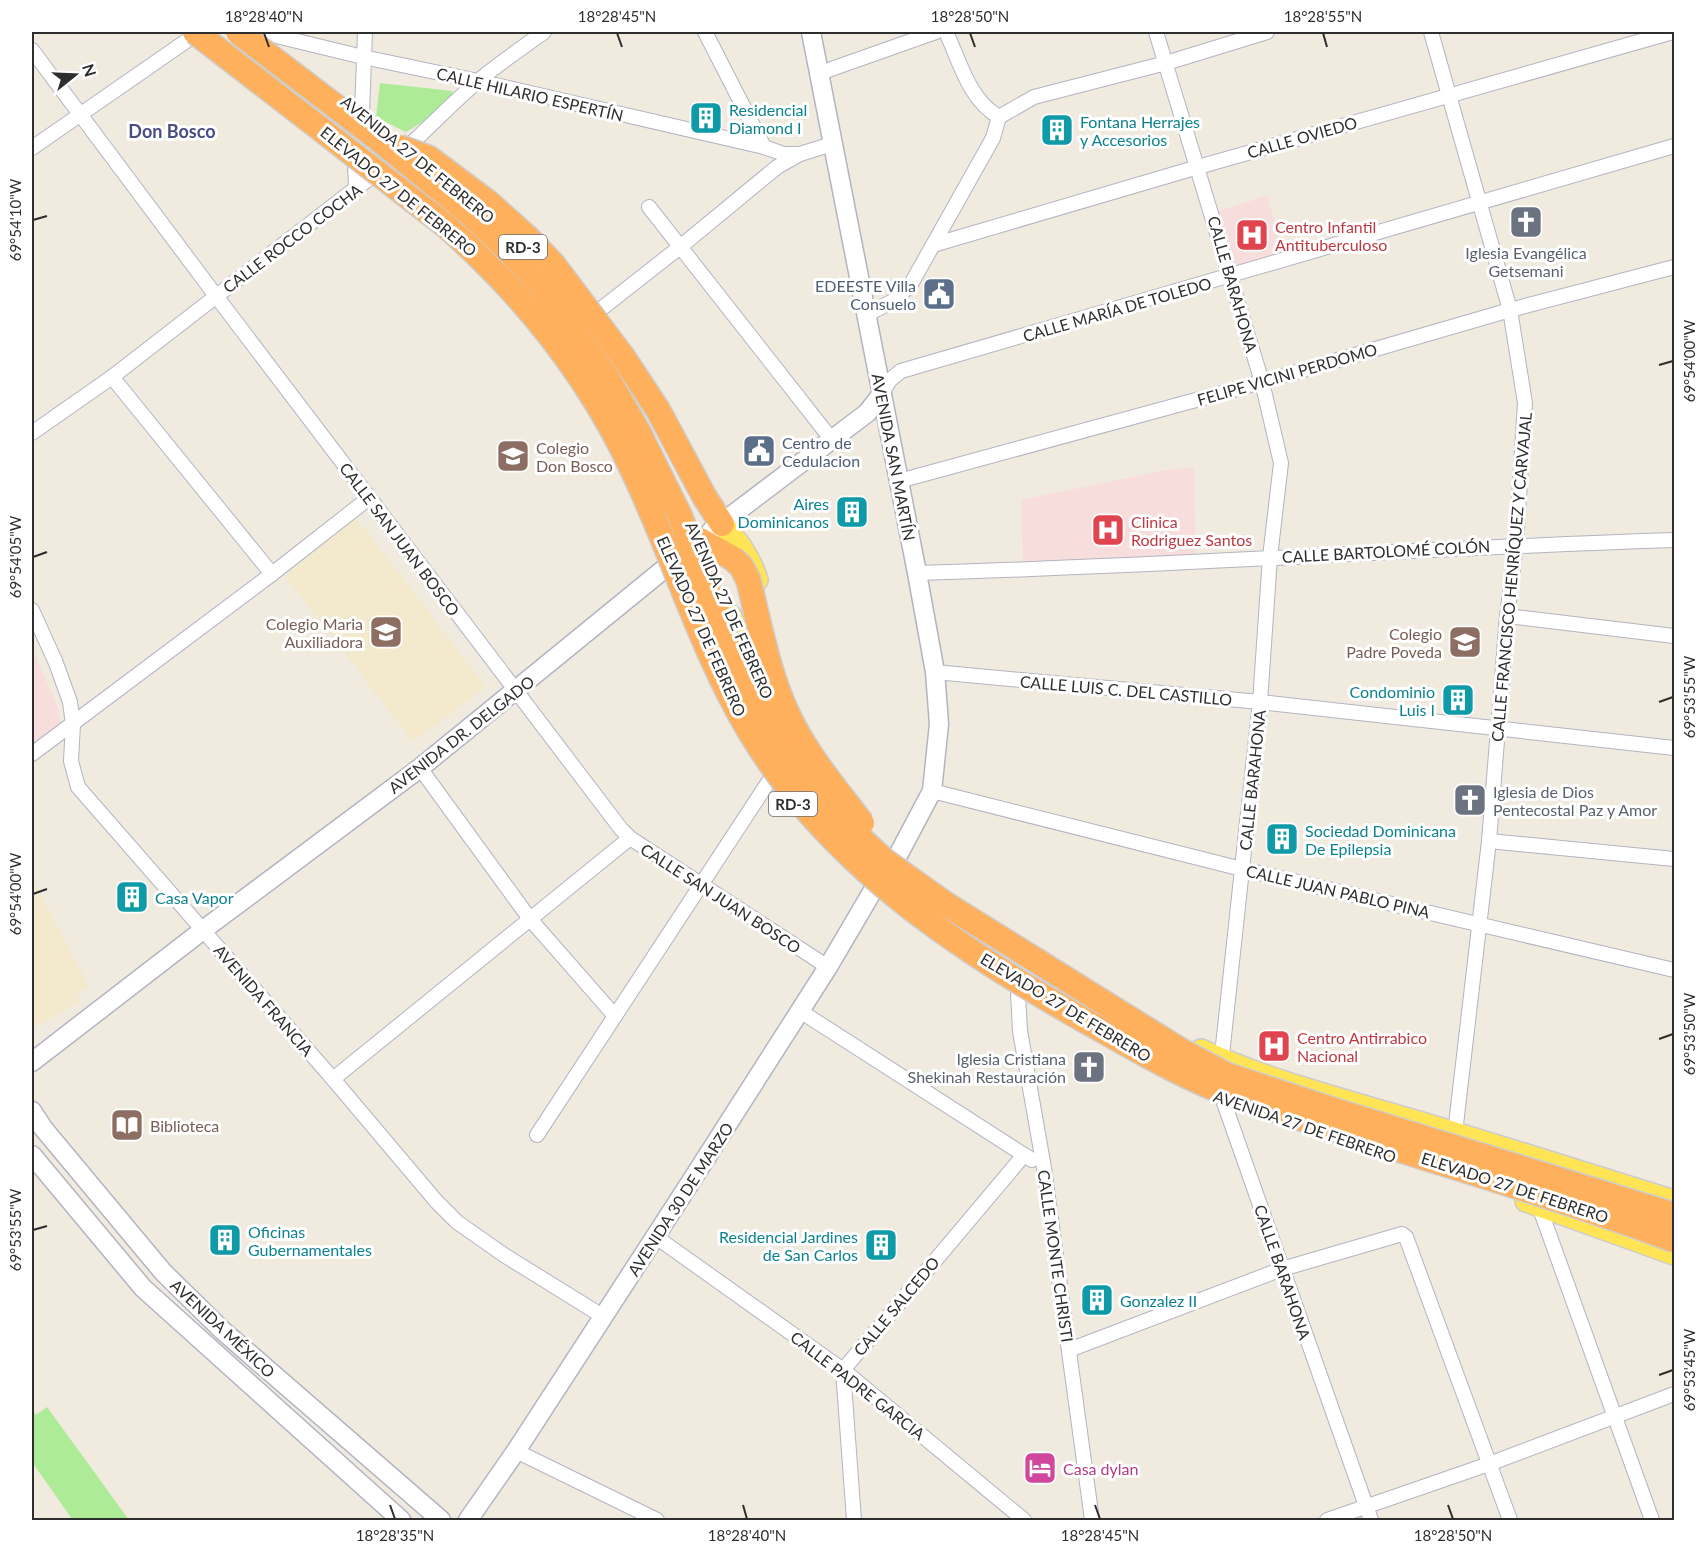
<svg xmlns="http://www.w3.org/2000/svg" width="1706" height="1552" viewBox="0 0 1706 1552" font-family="Lato,sans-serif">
  <rect width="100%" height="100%" fill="#f0eadf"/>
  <!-- education -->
  <g fill="#f3eace">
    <path d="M356 517 486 687 413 742 285 576Z"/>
    <path d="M32 877 89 986 77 993 81 1001 32 1029Z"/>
  </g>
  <!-- medical -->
  <g fill="#f7dedd">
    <path d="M1267 196 1286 259 1238 273 1219 211Z"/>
    <path d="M1194 468 1196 559 1023 563 1021 500 1171 469Z"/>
    <path d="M32 648 57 705 63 733 32 756Z"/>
  </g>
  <!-- green -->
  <g fill="#adeb97">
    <path d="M380 83 452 91 455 102 406 132 376 117Z"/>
    <path d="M47 1407 129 1520H71L72 1519 32 1462V1409L36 1415Z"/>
  </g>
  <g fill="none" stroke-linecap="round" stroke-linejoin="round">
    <!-- street casing -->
    <g stroke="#b3b4c2" stroke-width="16">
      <g id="street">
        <path d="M260 32 363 57 478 81 764 147 784 154H800"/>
        <path d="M705 32 764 147"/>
        <path d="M946 32C960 62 969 100 999 117"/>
        <path d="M1156 32 1262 382 1281 463 1270 557 1260 702 1221 1064"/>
        <path d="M1431 32 1510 310 1525 403 1516 545 1507 616 1489 841 1455 1133"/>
        <path d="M32 50 216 296 621 829 630 838 828 967"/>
        <path d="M820 73 936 32"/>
        <path d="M999 117 1034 97 1166 63 1267 32"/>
        <path d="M32 148 192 37 191 32"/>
        <path d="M356 188 355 164 362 113 365 32"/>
        <path d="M649 207 832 440"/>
        <path d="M933 245 1198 167 1673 32"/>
        <path d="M866 315 895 300 911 284 993 138 999 117"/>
        <path d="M587 320 680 247 777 167 800 154 832 144"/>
        <path d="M112 377 272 574"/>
        <path d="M881 395 890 380 901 371 1674 146"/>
        <path d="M32 433 112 377 356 188C402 158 436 117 477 82 498 64 522 48 544 32"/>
        <path d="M899 481 1262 382 1510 310 1674 267"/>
        <path d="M917 573C1170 566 1422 548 1674 540"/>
        <path d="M32 610 56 663 70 702 73 724 71 761 78 787 333 1079 436 1201 457 1222 504 1255 604 1317"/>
        <path d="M1507 616 1674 636"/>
        <path d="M935 672 1260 702 1674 748"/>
        <path d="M32 754 272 574 369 498"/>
        <path d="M420 768 530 919 615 1016"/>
        <path d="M932 791 1242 869 1674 970"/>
        <path d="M1489 841 1674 859"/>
        <path d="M1018 993 1020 1031 1044 1168 1092 1520"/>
        <path d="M800 1011 1032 1160"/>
        <path d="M333 1079 630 838"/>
        <path d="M1222 1089 1223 1100 1371 1520"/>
        <path d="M537 1135 771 778"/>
        <path d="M1539 1206 1652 1520"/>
        <path d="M656 1237 843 1370 1024 1520"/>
        <path d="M1069 1350 1282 1269 1402 1234 1406 1237 1510 1520"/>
        <path d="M516 1451 657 1520"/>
        <path d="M854 1520 843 1370 1024 1155"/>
        <path d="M1327 1520 1489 1464 1674 1394"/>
      </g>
    </g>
    <!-- secondary casing -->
    <g stroke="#b3b4c2" stroke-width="21">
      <g id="secondary">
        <path d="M711 531 867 413 881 395"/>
        <path d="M32 1062 203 930 420 768 680 556"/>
        <path d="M32 1111 43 1128 163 1272 222 1330 441 1520"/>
        <path d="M32 1155 143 1288 401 1520"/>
        <path d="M468 1520 516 1451 690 1183 828 967 875 887 896 859 932 791 939 724 935 672 917 573 811 32"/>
      </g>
    </g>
    <!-- primary casing -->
    <g stroke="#cdcdcd" stroke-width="24">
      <g id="primary">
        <path d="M722 524C738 541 750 557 757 580"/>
        <path d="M731 616 751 667 781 723"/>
        <path d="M1201 1050C1271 1082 1348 1101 1422 1123 1506 1148 1590 1175 1674 1201"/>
        <path d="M1526 1201 1674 1254"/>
      </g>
    </g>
    <!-- highway casing -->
    <g stroke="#cdcdcd" stroke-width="27">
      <g id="highway">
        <path d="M658 410 704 496 722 524"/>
        <path d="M700 540 732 558"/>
      </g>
    </g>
    <!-- street -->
    <use href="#street" stroke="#fff" stroke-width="14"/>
    <!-- secondary -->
    <use href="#secondary" stroke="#fff" stroke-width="18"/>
    <!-- primary -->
    <use href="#primary" stroke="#ffe556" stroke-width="21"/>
    <!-- highway -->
    <use href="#highway" stroke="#ffb05c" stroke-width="24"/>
    <!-- highway-bridge casing -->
    <g stroke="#cdcdcd" stroke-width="27" stroke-linecap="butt">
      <g id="highway-bridge">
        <path d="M195 32 445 225C523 294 589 376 633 471 674 557 701 650 750 732 830 865 959 950 1091 1024 1136 1049 1179 1075 1226 1093 1271 1110 1317 1123 1362 1138 1466 1171 1572 1202 1674 1240"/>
        <path d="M238 32 377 138 469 213 509 251 542 288 605 374 638 431 680 516 732 652 753 697 777 741 804 780 832 812 885 861 947 905 1180 1050 1227 1075 1337 1111 1674 1215"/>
        <path d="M399 147 429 158 489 203 528 238 553 264 623 357 658 410"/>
        <path d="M732 558 741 566 748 579C760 625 768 674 789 717 807 755 836 789 862 823"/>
      </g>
    </g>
    <!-- highway-bridge -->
    <use href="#highway-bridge" stroke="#ffb05c" stroke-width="24"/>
  </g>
  <!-- ticks -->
  <path fill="none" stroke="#2e2e2e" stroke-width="2" d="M264 33 269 47M617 33 622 47M970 33 975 47M1323 33 1327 47M33 220 47 216M1659 365 1673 361M33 557 47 552M1659 702 1673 697M33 894 47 889M1659 1039 1673 1034M33 1230 47 1226M1659 1375 1673 1370M390 1505 395 1519M743 1505 747 1519M1095 1505 1100 1519M1448 1505 1453 1519"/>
  <!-- icons -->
  <defs>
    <g id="building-square" transform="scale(1.725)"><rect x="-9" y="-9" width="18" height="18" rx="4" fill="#0f9aa8" stroke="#fff"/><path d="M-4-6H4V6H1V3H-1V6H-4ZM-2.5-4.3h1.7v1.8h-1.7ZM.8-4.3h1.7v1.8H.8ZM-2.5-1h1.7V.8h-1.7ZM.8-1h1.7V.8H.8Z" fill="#fff"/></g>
    <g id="church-square" transform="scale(1.725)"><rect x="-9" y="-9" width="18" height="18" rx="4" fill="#6b7280" stroke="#fff"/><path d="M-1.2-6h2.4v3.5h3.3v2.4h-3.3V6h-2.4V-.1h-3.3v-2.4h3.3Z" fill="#fff"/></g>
    <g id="hospital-square" transform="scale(1.725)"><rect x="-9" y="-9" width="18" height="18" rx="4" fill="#e0444e" stroke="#fff"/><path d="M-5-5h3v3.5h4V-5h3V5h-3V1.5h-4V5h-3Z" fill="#fff"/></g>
    <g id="civic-square" transform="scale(1.725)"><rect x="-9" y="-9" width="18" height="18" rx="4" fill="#5c6f8a" stroke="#fff"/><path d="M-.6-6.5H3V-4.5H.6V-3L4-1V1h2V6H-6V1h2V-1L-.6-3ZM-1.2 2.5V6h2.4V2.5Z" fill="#fff"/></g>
    <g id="school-square" transform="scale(1.725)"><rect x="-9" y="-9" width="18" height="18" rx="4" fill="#8d6e63" stroke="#fff"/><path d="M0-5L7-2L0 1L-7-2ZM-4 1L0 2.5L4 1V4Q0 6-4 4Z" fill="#fff"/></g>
    <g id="library-square" transform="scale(1.725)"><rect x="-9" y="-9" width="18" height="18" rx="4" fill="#8d6e63" stroke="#fff"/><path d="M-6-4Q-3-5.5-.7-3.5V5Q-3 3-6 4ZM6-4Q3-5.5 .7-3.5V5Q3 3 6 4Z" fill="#fff"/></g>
    <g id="hotel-square" transform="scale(1.725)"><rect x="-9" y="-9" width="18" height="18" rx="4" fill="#d1479c" stroke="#fff"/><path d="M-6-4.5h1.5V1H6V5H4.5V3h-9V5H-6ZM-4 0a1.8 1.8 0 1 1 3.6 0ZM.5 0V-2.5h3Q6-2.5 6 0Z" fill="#fff"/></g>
  </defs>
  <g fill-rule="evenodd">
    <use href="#building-square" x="706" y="118"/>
    <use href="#building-square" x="1057" y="130"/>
    <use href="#church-square" x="1526" y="222"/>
    <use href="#hospital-square" x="1252" y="235"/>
    <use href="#civic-square" x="939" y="294"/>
    <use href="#civic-square" x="759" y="451"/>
    <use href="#school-square" x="513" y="456"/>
    <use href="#building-square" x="852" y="512"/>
    <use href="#hospital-square" x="1108" y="530"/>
    <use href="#school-square" x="386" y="632"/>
    <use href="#school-square" x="1465" y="642"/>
    <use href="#building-square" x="1458" y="700"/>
    <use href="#church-square" x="1470" y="800"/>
    <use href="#building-square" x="1282" y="839"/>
    <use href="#building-square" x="132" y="897"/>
    <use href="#hospital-square" x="1274" y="1046"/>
    <use href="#church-square" x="1089" y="1067"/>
    <use href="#library-square" x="127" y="1125"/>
    <use href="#building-square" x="225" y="1240"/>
    <use href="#building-square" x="881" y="1245"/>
    <use href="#building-square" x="1097" y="1300"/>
    <use href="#hotel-square" x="1040" y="1468"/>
  </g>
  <g text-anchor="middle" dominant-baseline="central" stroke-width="6" stroke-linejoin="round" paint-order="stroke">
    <!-- shield labels -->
    <g fill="#fff" stroke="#6d6d6d" stroke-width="1.5">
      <rect x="499" y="235" width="48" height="24" rx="4.5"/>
      <rect x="769" y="792" width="48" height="24" rx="4.5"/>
    </g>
    <g font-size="15" font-weight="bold" fill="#2e2e2e">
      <text x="523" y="247">RD-3</text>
      <text x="793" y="804">RD-3</text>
    </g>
    <!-- street labels -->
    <g font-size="16" fill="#2e2e2e" stroke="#fff">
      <text transform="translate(530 94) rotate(13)">CALLE HILARIO ESPERTÍN</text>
      <text transform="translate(1302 137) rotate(-16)">CALLE OVIEDO</text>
      <text transform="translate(418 159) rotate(39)">AVENIDA 27 DE FEBRERO</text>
      <text transform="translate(399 191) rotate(39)">ELEVADO 27 DE FEBRERO</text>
      <text transform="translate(292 238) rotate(-37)">CALLE ROCCO COCHA</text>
      <text transform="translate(1233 284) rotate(74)">CALLE BARAHONA</text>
      <text transform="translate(1117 309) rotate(-16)">CALLE MARÍA DE TOLEDO</text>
      <text transform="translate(1287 374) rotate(-16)">FELIPE VICINI PERDOMO</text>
      <text transform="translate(894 457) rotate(79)">AVENIDA SAN MARTÍN</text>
      <text transform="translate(400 539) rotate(53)">CALLE SAN JUAN BOSCO</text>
      <text transform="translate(1386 551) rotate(-3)">CALLE BARTOLOMÉ COLÓN</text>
      <text transform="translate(1511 577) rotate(-85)">CALLE FRANCISCO HENRÍQUEZ Y CARVAJAL</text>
      <text transform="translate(730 610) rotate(66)">AVENIDA 27 DE FEBRERO</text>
      <text transform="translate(702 626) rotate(66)">ELEVADO 27 DE FEBRERO</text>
      <text transform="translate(1126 690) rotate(5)">CALLE LUIS C. DEL CASTILLO</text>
      <text transform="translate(461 734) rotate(-38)">AVENIDA DR. DELGADO</text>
      <text transform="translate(1252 780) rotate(-84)">CALLE BARAHONA</text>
      <text transform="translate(1338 891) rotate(13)">CALLE JUAN PABLO PINA</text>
      <text transform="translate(721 898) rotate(33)">CALLE SAN JUAN BOSCO</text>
      <text transform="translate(264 1000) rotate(49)">AVENIDA FRANCIA</text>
      <text transform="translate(1066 1007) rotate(31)">ELEVADO 27 DE FEBRERO</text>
      <text transform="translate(1305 1126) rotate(19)">AVENIDA 27 DE FEBRERO</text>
      <text transform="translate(1515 1187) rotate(18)">ELEVADO 27 DE FEBRERO</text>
      <text transform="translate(680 1199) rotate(-57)">AVENIDA 30 DE MARZO</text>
      <text transform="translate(1056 1256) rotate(82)">CALLE MONTE CHRISTI</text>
      <text transform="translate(1283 1272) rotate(71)">CALLE BARAHONA</text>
      <text transform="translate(896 1306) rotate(-50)">CALLE SALCEDO</text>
      <text transform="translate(223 1328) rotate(43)">AVENIDA MÉXICO</text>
      <text transform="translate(858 1385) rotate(38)">CALLE PADRE GARCIA</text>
    </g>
    <!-- culture labels -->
    <g font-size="16" fill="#0d838f" stroke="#fff" text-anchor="start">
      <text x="729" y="109">Residencial<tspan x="729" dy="18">Diamond I</tspan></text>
      <text x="1080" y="121">Fontana Herrajes<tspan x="1080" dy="18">y Accesorios</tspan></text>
      <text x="829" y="503" text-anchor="end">Aires<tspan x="829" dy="18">Dominicanos</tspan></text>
      <text x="1435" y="691" text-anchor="end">Condominio<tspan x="1435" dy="18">Luis I</tspan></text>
      <text x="1305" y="830">Sociedad Dominicana<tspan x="1305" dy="18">De Epilepsia</tspan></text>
      <text x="155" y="897">Casa Vapor</text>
      <text x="248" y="1231">Oficinas<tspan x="248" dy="18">Gubernamentales</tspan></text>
      <text x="858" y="1236" text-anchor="end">Residencial Jardines<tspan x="858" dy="18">de San Carlos</tspan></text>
      <text x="1120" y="1300">Gonzalez II</text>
    </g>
    <!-- health labels -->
    <g font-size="16" fill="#be3a42" stroke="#fff" text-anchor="start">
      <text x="1275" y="226">Centro Infantil<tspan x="1275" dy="18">Antituberculoso</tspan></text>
      <text x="1131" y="521">Clinica<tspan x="1131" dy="18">Rodriguez Santos</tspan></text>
      <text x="1297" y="1037">Centro Antirrabico<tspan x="1297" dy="18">Nacional</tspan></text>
    </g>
    <!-- worship labels -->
    <g font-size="16" fill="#5b616d" stroke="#fff">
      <text x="1526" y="252">Iglesia Evangélica<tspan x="1526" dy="18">Getsemani</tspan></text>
      <text x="1493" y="791" text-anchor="start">Iglesia de Dios<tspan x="1493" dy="18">Pentecostal Paz y Amor</tspan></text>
      <text x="1066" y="1058" text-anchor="end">Iglesia Cristiana<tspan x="1066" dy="18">Shekinah Restauración</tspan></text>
    </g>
    <!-- service labels -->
    <g font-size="16" fill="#4e5e75" stroke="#fff" text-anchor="end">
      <text x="916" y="285">EDEESTE Villa<tspan x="916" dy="18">Consuelo</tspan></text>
      <text x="782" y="442" text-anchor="start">Centro de<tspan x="782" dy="18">Cedulacion</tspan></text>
    </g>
    <!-- education labels -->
    <g font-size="16" fill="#785e54" stroke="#fff" text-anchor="start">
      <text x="536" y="447">Colegio<tspan x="536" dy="18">Don Bosco</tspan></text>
      <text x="363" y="623" text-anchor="end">Colegio Maria<tspan x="363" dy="18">Auxiliadora</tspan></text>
      <text x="1442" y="633" text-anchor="end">Colegio<tspan x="1442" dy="18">Padre Poveda</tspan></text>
      <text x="150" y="1125">Biblioteca</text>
    </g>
    <!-- hotel labels -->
    <g font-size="16" fill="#b23c85" stroke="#fff" text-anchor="start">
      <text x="1063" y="1468">Casa dylan</text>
    </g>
    <!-- neighbourhood labels -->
    <g font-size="18" font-weight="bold" fill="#484e84" stroke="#fff">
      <text x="172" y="131">Don Bosco</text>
    </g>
  </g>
  <!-- border -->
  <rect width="1706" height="1552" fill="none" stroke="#ffffff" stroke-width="66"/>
  <!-- north arrow -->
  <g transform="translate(75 75) rotate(72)" stroke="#ffffff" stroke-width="4.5" paint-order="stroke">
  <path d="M0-4.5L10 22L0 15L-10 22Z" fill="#2e2e2e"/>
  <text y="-9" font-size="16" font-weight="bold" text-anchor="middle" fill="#2e2e2e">N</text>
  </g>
  <rect x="33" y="33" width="1640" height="1486" fill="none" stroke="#2e2e2e" stroke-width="2"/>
  <g font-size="15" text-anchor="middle" fill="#2e2e2e">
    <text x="264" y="22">18°28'40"N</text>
    <text x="617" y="22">18°28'45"N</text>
    <text x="970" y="22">18°28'50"N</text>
    <text x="1323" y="22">18°28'55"N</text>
    <text transform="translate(16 220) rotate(-90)" y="5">69°54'10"W</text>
    <text transform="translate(1690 361) rotate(-90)" y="5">69°54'00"W</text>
    <text transform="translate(16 557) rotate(-90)" y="5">69°54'05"W</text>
    <text transform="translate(1690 697) rotate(-90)" y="5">69°53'55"W</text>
    <text transform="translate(16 894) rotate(-90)" y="5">69°54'00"W</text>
    <text transform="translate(1690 1034) rotate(-90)" y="5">69°53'50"W</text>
    <text transform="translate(16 1230) rotate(-90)" y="5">69°53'55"W</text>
    <text transform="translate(1690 1370) rotate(-90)" y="5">69°53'45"W</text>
    <text x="395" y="1541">18°28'35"N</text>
    <text x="747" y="1541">18°28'40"N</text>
    <text x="1100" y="1541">18°28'45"N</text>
    <text x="1453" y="1541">18°28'50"N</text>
  </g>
</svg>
